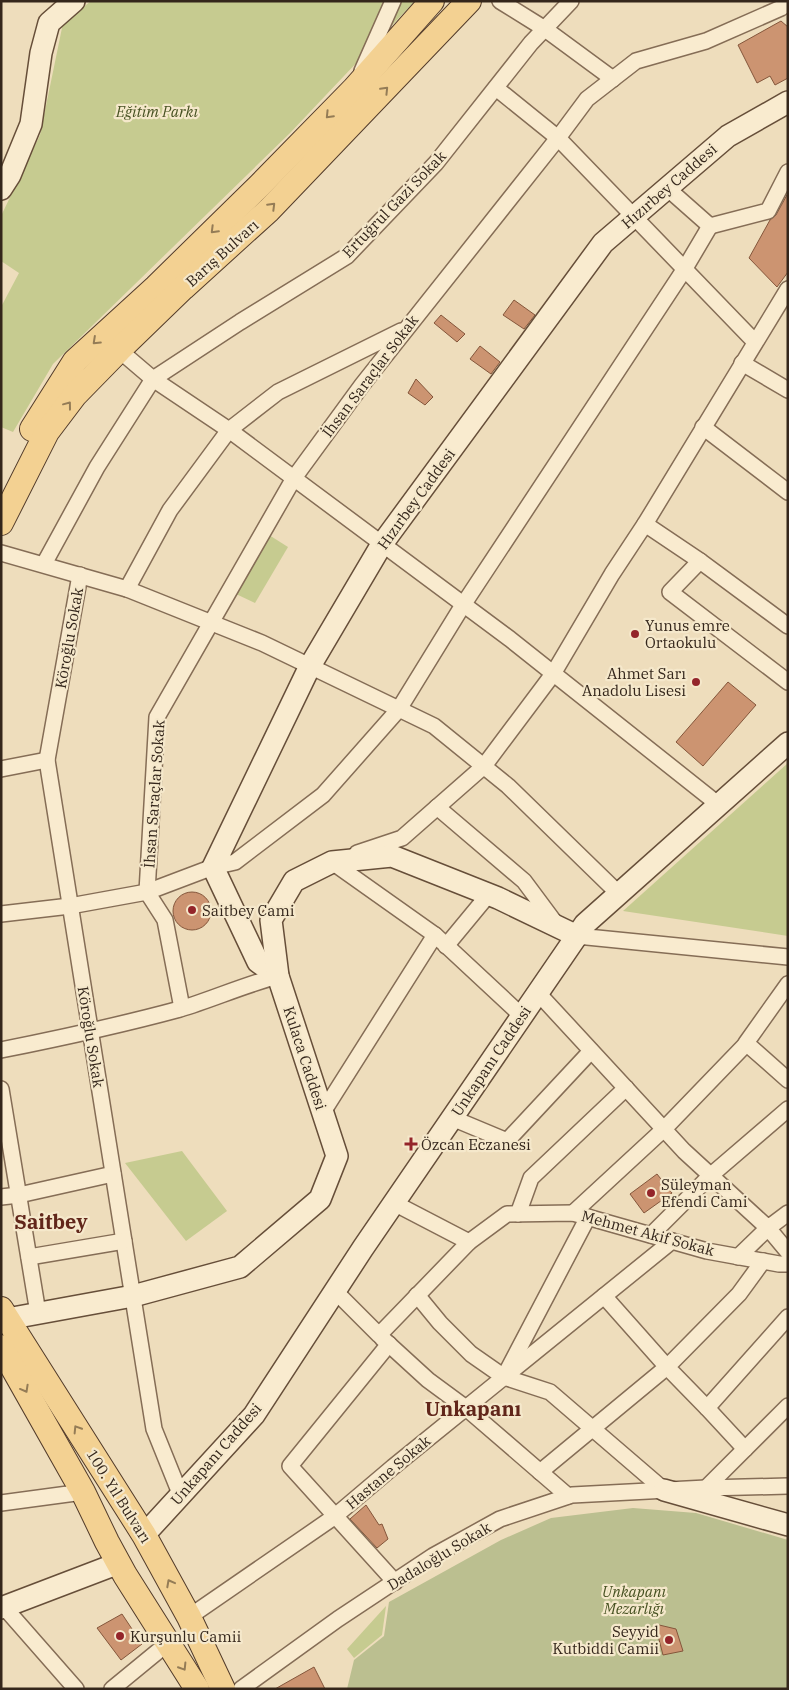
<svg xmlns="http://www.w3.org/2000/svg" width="789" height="1690" viewBox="0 0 789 1690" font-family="'IBM Plex Serif',serif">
  <rect width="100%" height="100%" fill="#eeddbc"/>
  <!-- green -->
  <g fill="#c6cb90">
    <path d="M91 1H415L290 133 53 364 13 432 1 427V307L19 273 1 261V216L40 135 63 23Z"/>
    <path d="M269 535 288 547 255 603 236 594Z"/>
    <path d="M788 763V936L623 911Z"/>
    <path d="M182 1151 227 1211 186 1241 125 1163Z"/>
    <path d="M386 1606 382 1635 354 1658 347 1649Z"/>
  </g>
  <!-- cemetery -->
  <path fill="#bbbf90" d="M633 1508 696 1513 788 1540V1689H347L354 1660 384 1636 389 1602 501 1540 551 1518Z"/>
  <!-- building -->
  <g fill="#cc9471" stroke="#84563b">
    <path d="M781 21 788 27V78L775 85 770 76 757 83 738 45Z"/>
    <path d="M788 193V272L777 287 749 258 770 220 776 215Z"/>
    <path d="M514 300 535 315 524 329 503 315Z"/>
    <path d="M441 315 465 334 457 342 434 323Z"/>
    <path d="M480 346 500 362 491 374 470 359Z"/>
    <path d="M416 379 433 397 425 405 408 393Z"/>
    <path d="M728 682 756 705 703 766 676 742Z"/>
    <circle cx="192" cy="911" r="19"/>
    <path d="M657 1174 672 1193 644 1213 630 1194Z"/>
    <path d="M366 1505 379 1525 382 1524 388 1539 377 1548 350 1519Z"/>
    <path d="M122 1614 142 1644 121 1660 97 1628Z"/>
    <path d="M655 1624 676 1629 683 1651 663 1655Z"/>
    <path d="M314 1667 325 1689H275Z"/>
  </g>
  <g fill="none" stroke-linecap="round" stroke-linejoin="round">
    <!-- street casing -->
    <g stroke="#856d56" stroke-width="18">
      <g id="street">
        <path d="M500 1 545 29 613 79"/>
        <path d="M362 71 393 1"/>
        <path d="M496 88 558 138 755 342"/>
        <path d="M667 188 710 226 768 211 788 172"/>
        <path d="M119 350 153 379 229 430 510 639 719 805"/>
        <path d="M742 363 788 390"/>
        <path d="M703 427 788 492"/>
        <path d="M645 524 700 561 788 626"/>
        <path d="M1 553 127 589 262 643 434 726 508 786 619 894"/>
        <path d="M700 561 670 592 788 682"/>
        <path d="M44 564 97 467 153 379 240 322 347 256 436 163 531 43 571 1"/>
        <path d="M80 575 47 760 154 1429 181 1496"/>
        <path d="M127 589 170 510 229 430 278 392 401 331"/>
        <path d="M1 769 47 760"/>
        <path d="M437 807 524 881 556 924"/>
        <path d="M357 853 402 838 484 766 553 674 612 574 645 524 788 289"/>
        <path d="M332 862 435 935"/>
        <path d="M147 892 157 717 294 478 362 385 558 138 587 99 636 61 706 41 781 8 788 2"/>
        <path d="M147 892 165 920 182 1008"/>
        <path d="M1 914 70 906 147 892 213 867 235 862 323 795 399 709 463 605 684 270 710 226"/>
        <path d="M577 936 788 957"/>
        <path d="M446 946 489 894"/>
        <path d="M788 984 746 1043 788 1080"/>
        <path d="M538 993 684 1151 768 1228 788 1213"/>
        <path d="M1 1050C61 1038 121 1025 180 1009 213 999 244 985 278 976"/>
        <path d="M1 1089 38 1313"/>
        <path d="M323 1112 435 935 522 1016"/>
        <path d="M452 1118 507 1141 591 1051"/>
        <path d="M1 1197 19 1195 113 1174"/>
        <path d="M394 1203 469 1242"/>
        <path d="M573 1213 664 1129 747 1043"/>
        <path d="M518 1214 531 1178 626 1088"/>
        <path d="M651 1235 710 1176 788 1109"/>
        <path d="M29 1257 124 1241"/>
        <path d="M738 1257 768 1228 788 1252"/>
        <path d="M335 1291 379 1335 469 1242 507 1214 573 1213 707 1251 779 1264H788"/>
        <path d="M417 1295 440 1323 471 1354 504 1377 588 1217"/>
        <path d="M382 1338 428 1380 466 1408 568 1496"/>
        <path d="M389 1344 290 1466 395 1582"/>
        <path d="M504 1377 550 1392 664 1490"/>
        <path d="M707 1408 667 1367 739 1294 763 1261"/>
        <path d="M745 1449 707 1408 788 1317"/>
        <path d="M540 1472 667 1367 604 1296"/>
        <path d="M706 1488 788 1406"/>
        <path d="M1 1503 83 1492"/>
        <path d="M4 1607 76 1689"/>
        <path d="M189 1617 334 1517 393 1467 672 1241"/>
        <path d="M112 1689 168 1643"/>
        <path d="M241 1689 338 1619 433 1556 500 1519 572 1495 706 1488 788 1486"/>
      </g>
    </g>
    <!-- secondary casing -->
    <g stroke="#664e39" stroke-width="24">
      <g id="secondary">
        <path d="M1 189 10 175 31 124 41 53 49 23 74 1"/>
        <path d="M278 976 258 962 213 867 310 666 382 544 603 243 728 136 788 102"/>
        <path d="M7 1319 133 1296 240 1267 320 1199 337 1156 278 976 271 920 294 881 332 862 392 856 498 898 577 936"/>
        <path d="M664 1490 788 1525"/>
        <path d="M144 1535 254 1415 363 1248 585 924 788 743"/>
        <path d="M1 1608 119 1563"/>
      </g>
    </g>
    <!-- primary casing -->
    <g stroke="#523b2a" stroke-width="26">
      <g id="primary">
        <path d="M32 429 75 361 156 287 260 185 354 89 432 1"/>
        <path d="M1 523 47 432 75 395 119 350 183 288 269 210 469 1"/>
        <path d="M1 1309 144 1535 189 1617 223 1689"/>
        <path d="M1 1347 83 1492 107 1542 125 1575 197 1689"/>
      </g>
    </g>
    <!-- street -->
    <use href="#street" stroke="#f9ebcf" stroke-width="15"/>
    <!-- secondary -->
    <use href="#secondary" stroke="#f9ebcf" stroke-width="21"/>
    <!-- primary -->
    <use href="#primary" stroke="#f3d192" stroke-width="24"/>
  </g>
  <!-- one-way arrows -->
  <defs><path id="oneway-chevron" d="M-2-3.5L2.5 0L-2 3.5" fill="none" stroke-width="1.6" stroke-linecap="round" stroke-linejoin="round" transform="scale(1.25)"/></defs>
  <g stroke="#947c56">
    <use href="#oneway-chevron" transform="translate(385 90) rotate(-46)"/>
    <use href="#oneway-chevron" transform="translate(329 115) rotate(134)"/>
    <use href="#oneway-chevron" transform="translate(272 206) rotate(-45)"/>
    <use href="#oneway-chevron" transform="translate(214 230) rotate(135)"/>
    <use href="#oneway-chevron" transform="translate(96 341) rotate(137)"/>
    <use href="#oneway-chevron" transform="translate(68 405) rotate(-53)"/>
    <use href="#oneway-chevron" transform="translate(25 1389) rotate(61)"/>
    <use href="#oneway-chevron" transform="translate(77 1429) rotate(-122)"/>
    <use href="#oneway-chevron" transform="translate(170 1583) rotate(-118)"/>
    <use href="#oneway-chevron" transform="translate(183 1667) rotate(58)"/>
  </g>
  <!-- markers -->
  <g fill="#94252a" stroke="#f5e8cb" stroke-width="2">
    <circle cx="635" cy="634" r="5"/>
    <circle cx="696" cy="682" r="5"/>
    <circle cx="192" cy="910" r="5"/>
    <path d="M408.5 1136.5h5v5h5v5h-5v5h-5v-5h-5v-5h5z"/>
    <circle cx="651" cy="1193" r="5"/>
    <circle cx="120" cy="1636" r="5"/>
    <circle cx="669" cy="1640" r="5"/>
  </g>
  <g text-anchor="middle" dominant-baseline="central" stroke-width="4.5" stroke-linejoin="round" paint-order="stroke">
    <!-- park labels -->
    <g font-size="15" font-style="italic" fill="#465121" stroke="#f5e8cb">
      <text x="157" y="111">Eğitim Parkı</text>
      <text x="634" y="1591">Unkapanı<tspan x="634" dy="17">Mezarlığı</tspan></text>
    </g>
    <!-- street labels -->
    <g font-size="15" fill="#34261b" stroke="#f5e8cb">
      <text transform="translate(669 186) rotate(-41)">Hızırbey Caddesi</text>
      <text transform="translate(394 204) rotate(-46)">Ertuğrul Gazi Sokak</text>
      <text transform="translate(222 253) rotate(-42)">Barış Bulvarı</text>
      <text transform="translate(370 376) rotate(-53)">İhsan Saraçlar Sokak</text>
      <text transform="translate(416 499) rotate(-54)">Hızırbey Caddesi</text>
      <text transform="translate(69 638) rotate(-80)">Köroğlu Sokak</text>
      <text transform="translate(154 794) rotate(-86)">İhsan Saraçlar Sokak</text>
      <text transform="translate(91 1037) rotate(81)">Köroğlu Sokak</text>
      <text transform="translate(305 1058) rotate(72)">Kulaca Caddesi</text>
      <text transform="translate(491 1061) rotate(-56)">Unkapanı Caddesi</text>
      <text transform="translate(648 1233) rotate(15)">Mehmet Akif Sokak</text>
      <text transform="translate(216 1454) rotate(-49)">Unkapanı Caddesi</text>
      <text transform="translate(388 1472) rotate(-40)">Hastane Sokak</text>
      <text transform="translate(119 1496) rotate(58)">100. Yıl Bulvarı</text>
      <text transform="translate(439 1556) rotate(-31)">Dadaloğlu Sokak</text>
    </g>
    <!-- poi labels -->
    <g font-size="15" fill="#34261b" stroke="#f5e8cb" text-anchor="start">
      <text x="645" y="625">Yunus emre<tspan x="645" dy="17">Ortaokulu</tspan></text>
      <text x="686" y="673" text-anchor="end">Ahmet Sarı<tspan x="686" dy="17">Anadolu Lisesi</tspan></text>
      <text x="202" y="910">Saitbey Cami</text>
      <text x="421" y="1144">Özcan Eczanesi</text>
      <text x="661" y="1184">Süleyman<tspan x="661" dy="17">Efendi Cami</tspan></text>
      <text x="659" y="1631" text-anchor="end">Seyyid<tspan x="659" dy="17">Kutbiddi Camii</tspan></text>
      <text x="130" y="1636">Kurşunlu Camii</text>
    </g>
    <!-- district labels -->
    <g font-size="20" font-weight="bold" fill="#61261a" stroke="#f5e8cb">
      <text x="51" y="1221">Saitbey</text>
      <text x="473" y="1408">Unkapanı</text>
    </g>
  </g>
  <!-- border -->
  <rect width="789" height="1690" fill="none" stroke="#34261b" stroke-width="5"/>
</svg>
